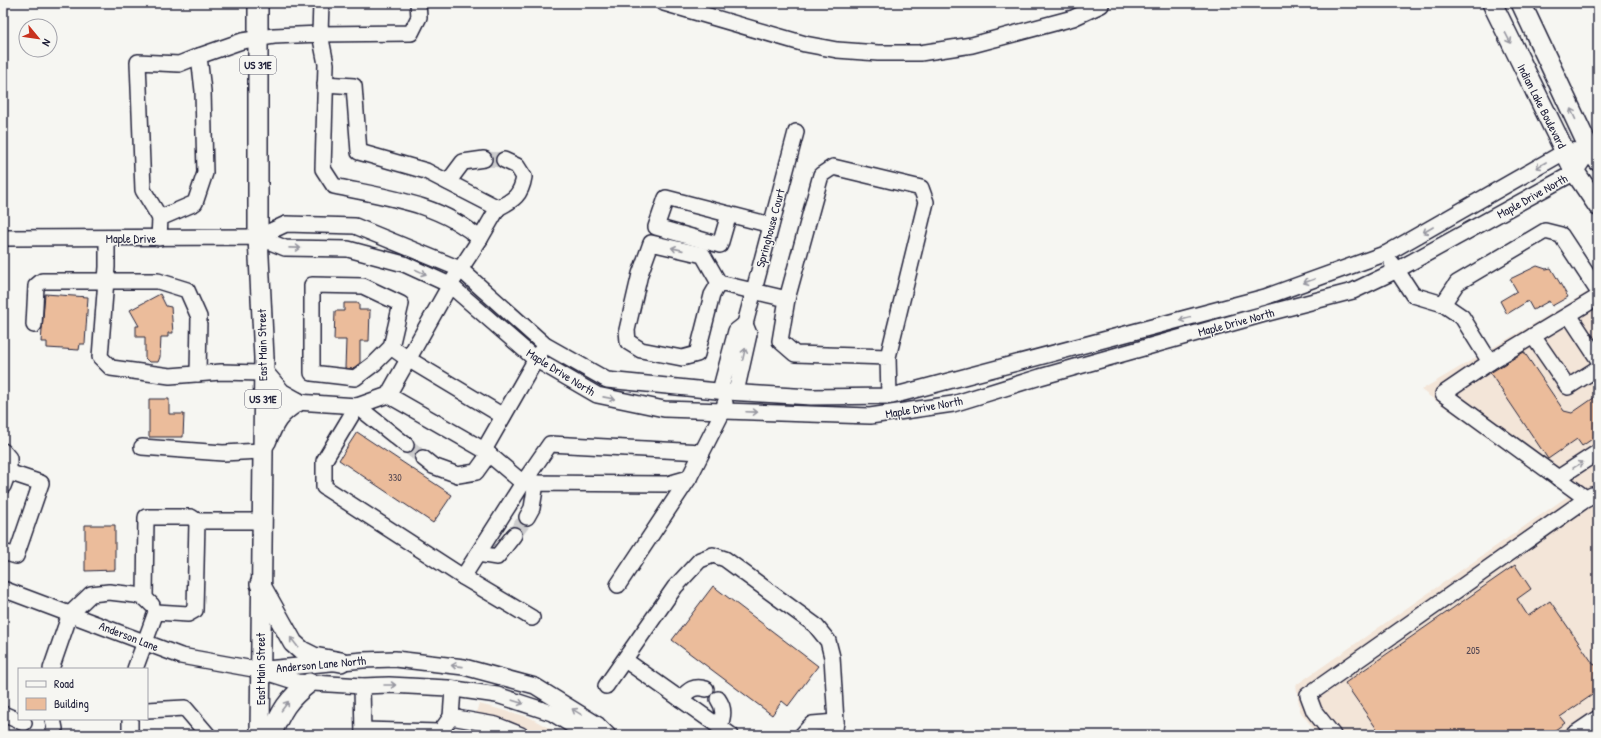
<svg xmlns="http://www.w3.org/2000/svg" width="1601" height="738" viewBox="0 0 1601 738" font-family="'Patrick Hand',sans-serif">
  <rect width="100%" height="100%" fill="#f6f6f2"/>
  <filter id="ink" filterUnits="userSpaceOnUse"><feTurbulence type="fractalNoise" baseFrequency=".025" numOctaves="2"/><feDisplacementMap in="SourceGraphic" scale="8" xChannelSelector="R" yChannelSelector="G"/><feConvolveMatrix kernelMatrix="1 2 1 2 8 2 1 2 1" color-interpolation-filters="sRGB"/></filter>
  <g filter="url(#ink)">
    <!-- built -->
    <g fill="#f3e5d8">
      <path d="M1598 286V735H1318L1300 711 1296 685 1568 496 1421 390Z"/>
      <path d="M479 704 529 717 561 735H468Z"/>
    </g>
    <!-- building -->
    <g fill="#ebbc9b" stroke="#22223b">
      <path d="M1537 266 1546 269 1551 268 1568 297 1552 306 1549 301 1533 310 1528 301 1507 314 1500 301 1517 291 1510 279Z"/>
      <path d="M45 294 88 297 85 344H80L79 350 47 348V342H41Z"/>
      <path d="M160 294 166 306 171 307 173 333H168V337H161L160 357 158 362H149L145 358V337H136V326H139L130 310Z"/>
      <path d="M344 303H359V310H370L369 341H360V363L352 369 345 368 346 340H334L335 311H344Z"/>
      <path d="M1524 352 1564 411 1572 413 1598 395V435L1582 446 1577 439 1548 459 1490 373Z"/>
      <path d="M149 399H169V414H184L183 437H149Z"/>
      <path d="M357 432 452 495 433 523 339 460Z"/>
      <path d="M85 525H115V570L85 571Z"/>
      <path d="M1515 565 1531 589 1517 599 1528 616 1550 601 1594 665 1598 663V691L1560 717 1565 723 1548 735H1381L1345 683Z"/>
      <path d="M713 586 818 666 788 706 782 701 772 715 672 640Z"/>
    </g>
    <g fill="none" stroke-linecap="round" stroke-linejoin="round">
      <!-- minor-tunnel -->
      <g stroke="#cccccd" stroke-width="15" stroke-dasharray="15 8" stroke-linecap="butt">
        <path d="M484 159 504 160"/>
        <path d="M406 445 423 458"/>
        <path d="M514 535 527 517"/>
      </g>
      <!-- minor casing -->
      <g stroke="#22223b" stroke-width="18">
        <g id="minor">
          <path d="M321 3 320 34 411 33 419 17 418 3"/>
          <path d="M664 3 805 44 837 50 878 53H920L972 45 1073 18 1101 5V3"/>
          <path d="M325 84 354 86 359 152 426 171 498 208 480 239"/>
          <path d="M448 182 463 162 484 159"/>
          <path d="M498 208C514 200 521 195 524 177L517 166 504 160"/>
          <path d="M729 214 720 245 656 227 666 198 771 225"/>
          <path d="M160 218 143 190 138 62 179 64 199 56"/>
          <path d="M258 237 286 224 355 226 460 269 545 345 607 380 727 392 811 397 892 396 1265 297 1387 253 1566 151 1590 150"/>
          <path d="M3 238 258 237 285 248 348 249 404 264 450 285 535 359 597 395 664 409 870 416 953 404 1040 377 1268 313 1353 291 1395 271 1575 172 1590 150 1598 145"/>
          <path d="M107 238V267L100 357 111 368 170 376 221 372 264 373"/>
          <path d="M159 238 160 218 195 203 205 173 203 91 199 56 242 41 274 36 320 34 326 64 323 169 334 186C384 197 440 203 480 239L450 285 388 395 357 406"/>
          <path d="M1392 263 1413 295 1443 304 1462 317 1490 362 1598 297"/>
          <path d="M719 283 712 295 697 354 682 358 641 350 628 342 627 330 640 274 651 243 703 255 719 283 787 299 780 341 795 354 888 357 889 396"/>
          <path d="M787 299 821 175 833 167 921 188 926 202 888 357"/>
          <path d="M1443 304 1457 283 1545 231 1561 235 1598 291"/>
          <path d="M1569 315 1598 359"/>
          <path d="M745 324 796 132"/>
          <path d="M34 325 36 286 42 281H158L187 290 199 317 198 374"/>
          <path d="M1533 336 1568 387 1598 368"/>
          <path d="M391 347 375 363 355 378 312 373V285L363 286 401 304 391 347 408 359 503 416"/>
          <path d="M540 352 484 450 523 483 550 444 702 452"/>
          <path d="M1490 362 1443 394 1587 499"/>
          <path d="M720 391 736 331 745 324 749 334 736 392"/>
          <path d="M388 395 484 450"/>
          <path d="M297 402 357 406 324 461V487L463 577 523 483 668 484 689 478 723 411 725 403"/>
          <path d="M357 406 406 445"/>
          <path d="M142 447 223 453 262 451"/>
          <path d="M3 451 9 458V470L3 486"/>
          <path d="M423 458 433 466 458 475 476 472 489 454"/>
          <path d="M1558 478 1598 452"/>
          <path d="M527 517 532 508 536 483"/>
          <path d="M3 552 16 556 41 483 8 472"/>
          <path d="M478 554 497 557 514 535"/>
          <path d="M463 577 532 618"/>
          <path d="M618 585 689 478"/>
          <path d="M3 589 181 656 259 670 297 682 362 686 389 685 448 688 497 695 552 713 588 735"/>
          <path d="M145 598 146 517H191L197 521H262"/>
          <path d="M625 660 731 735"/>
          <path d="M51 669 70 614 91 594 109 592 135 595 145 598 152 605"/>
          <path d="M135 669 156 612 188 614 195 610 197 521"/>
          <path d="M266 669 363 660 395 659 464 667 535 686 598 725 608 735"/>
          <path d="M362 686 363 735"/>
          <path d="M606 686 675 587 700 560 713 555 725 559 815 625 828 641 832 657 836 722 834 735"/>
          <path d="M453 689 451 717 496 725 521 735"/>
          <path d="M680 699C689 690 694 685 706 689"/>
          <path d="M718 699C725 709 723 716 720 727"/>
          <path d="M147 710 185 708 208 735"/>
          <path d="M3 714 24 723"/>
          <path d="M363 730 440 732 451 717"/>
          <path d="M52 735 55 729 53 719"/>
          <path d="M130 735V719"/>
          <path d="M802 735 812 724 836 722"/>
          <path d="M1333 735 1314 711 1308 695 1592 495"/>
          <path d="M1573 735 1598 718"/>
        </g>
      </g>
      <!-- major casing -->
      <g stroke="#22223b" stroke-width="22">
        <g id="major">
          <path d="M258 3V237L264 358 260 735"/>
          <path d="M1492 3 1575 172 1598 206"/>
          <path d="M1521 3 1590 150 1598 161"/>
          <path d="M264 373 281 393 297 402"/>
          <path d="M266 442C274 422 278 414 297 402"/>
          <path d="M260 584 293 643 302 651 314 657 341 662"/>
          <path d="M271 735C282 710 287 700 309 683"/>
        </g>
      </g>
      <!-- minor -->
      <use href="#minor" stroke="#f6f6f2" stroke-width="15"/>
      <!-- major -->
      <use href="#major" stroke="#f6f6f2" stroke-width="19"/>
    </g>
    <!-- one-way arrows -->
    <defs><path id="oneway-shaft" d="M-6 0H5M1.5-3L5.5 0L1.5 3" fill="none" stroke-width="1.6" stroke-linecap="round" stroke-linejoin="round"/></defs>
    <g stroke="#9797a0">
      <use href="#oneway-shaft" transform="translate(1508 38) rotate(63)"/>
      <use href="#oneway-shaft" transform="translate(1573 114) rotate(-115)"/>
      <use href="#oneway-shaft" transform="translate(1541 165) rotate(150)"/>
      <use href="#oneway-shaft" transform="translate(1428 230) rotate(150)"/>
      <use href="#oneway-shaft" transform="translate(295 248) rotate(1)"/>
      <use href="#oneway-shaft" transform="translate(677 249) rotate(-167)"/>
      <use href="#oneway-shaft" transform="translate(421 272) rotate(25)"/>
      <use href="#oneway-shaft" transform="translate(1309 281) rotate(160)"/>
      <use href="#oneway-shaft" transform="translate(1185 319) rotate(165)"/>
      <use href="#oneway-shaft" transform="translate(744 354) rotate(-77)"/>
      <use href="#oneway-shaft" transform="translate(609 398) rotate(11)"/>
      <use href="#oneway-shaft" transform="translate(752 412) rotate(2)"/>
      <use href="#oneway-shaft" transform="translate(1578 465) rotate(-32)"/>
      <use href="#oneway-shaft" transform="translate(294 642) rotate(-128)"/>
      <use href="#oneway-shaft" transform="translate(457 666) rotate(-174)"/>
      <use href="#oneway-shaft" transform="translate(390 685)"/>
      <use href="#oneway-shaft" transform="translate(518 702) rotate(18)"/>
      <use href="#oneway-shaft" transform="translate(285 706) rotate(-53)"/>
      <use href="#oneway-shaft" transform="translate(577 712) rotate(-148)"/>
    </g>
  </g>
  <g text-anchor="middle" dominant-baseline="central" stroke-width="3" stroke-linejoin="round" paint-order="stroke">
    <!-- number labels -->
    <g font-size="10" fill="#544853">
      <text x="395" y="477">330</text>
      <text x="1473" y="650">205</text>
    </g>
    <!-- shield labels -->
    <g fill="#f6f6f2" stroke="#626272" stroke-width="1">
      <rect x="240" y="56" width="36" height="18" rx="3"/>
      <rect x="245" y="390" width="36" height="18" rx="3"/>
    </g>
    <g font-size="11" font-weight="bold" fill="#22223b">
      <text x="258" y="65">US 31E</text>
      <text x="263" y="399">US 31E</text>
    </g>
    <!-- street labels -->
    <g font-size="12" fill="#22223b" stroke="#f6f6f2">
      <text transform="translate(1542 106) rotate(63)">Indian Lake Boulevard</text>
      <text transform="translate(1532 196) rotate(-29)">Maple Drive North</text>
      <text transform="translate(770 228) rotate(-75)">Springhouse Court</text>
      <text x="131" y="238">Maple Drive</text>
      <text transform="translate(1236 322) rotate(-15)">Maple Drive North</text>
      <text transform="translate(262 345) rotate(-91)">East Main Street</text>
      <text transform="translate(561 372) rotate(32)">Maple Drive North</text>
      <text transform="translate(924 407) rotate(-10)">Maple Drive North</text>
      <text transform="translate(129 636) rotate(21)">Anderson Lane</text>
      <text transform="translate(321 664) rotate(-5)">Anderson Lane North</text>
      <text transform="translate(260 669) rotate(-90)">East Main Street</text>
    </g>
  </g>
  <!-- margin -->
  <rect width="1601" height="738" fill="none" stroke="#f6f6f2" stroke-width="16"/>
  <rect x="8" y="8" width="1585" height="722" fill="none" stroke="#22223b" stroke-width="1.5" filter="url(#ink)"/>
  <!-- legend -->
  <rect x="18" y="668" width="130" height="52" fill="#f6f6f2" stroke="#a1a1a9"/>
  <rect x="26" y="681" width="20" height="6" fill="#f6f6f2" stroke="#a1a1a9"/>
  <text x="54" y="688" font-size="12" fill="#22223b">Road</text>
  <rect x="26" y="698" width="20" height="12" fill="#ebbc9b" stroke="#a1a1a9"/>
  <text x="54" y="708" font-size="12" fill="#22223b">Building</text>
  <!-- north arrow -->
  <g transform="translate(38 38) rotate(119)"><circle r="19" fill="#f6f6f2" stroke="#a1a1a9"/>
  <path d="M0-3L7 15L0 10L-7 15Z" fill="#c8321e"/>
  <text y="-6" font-size="11" font-weight="bold" text-anchor="middle" fill="#22223b">N</text>
  </g>
</svg>
